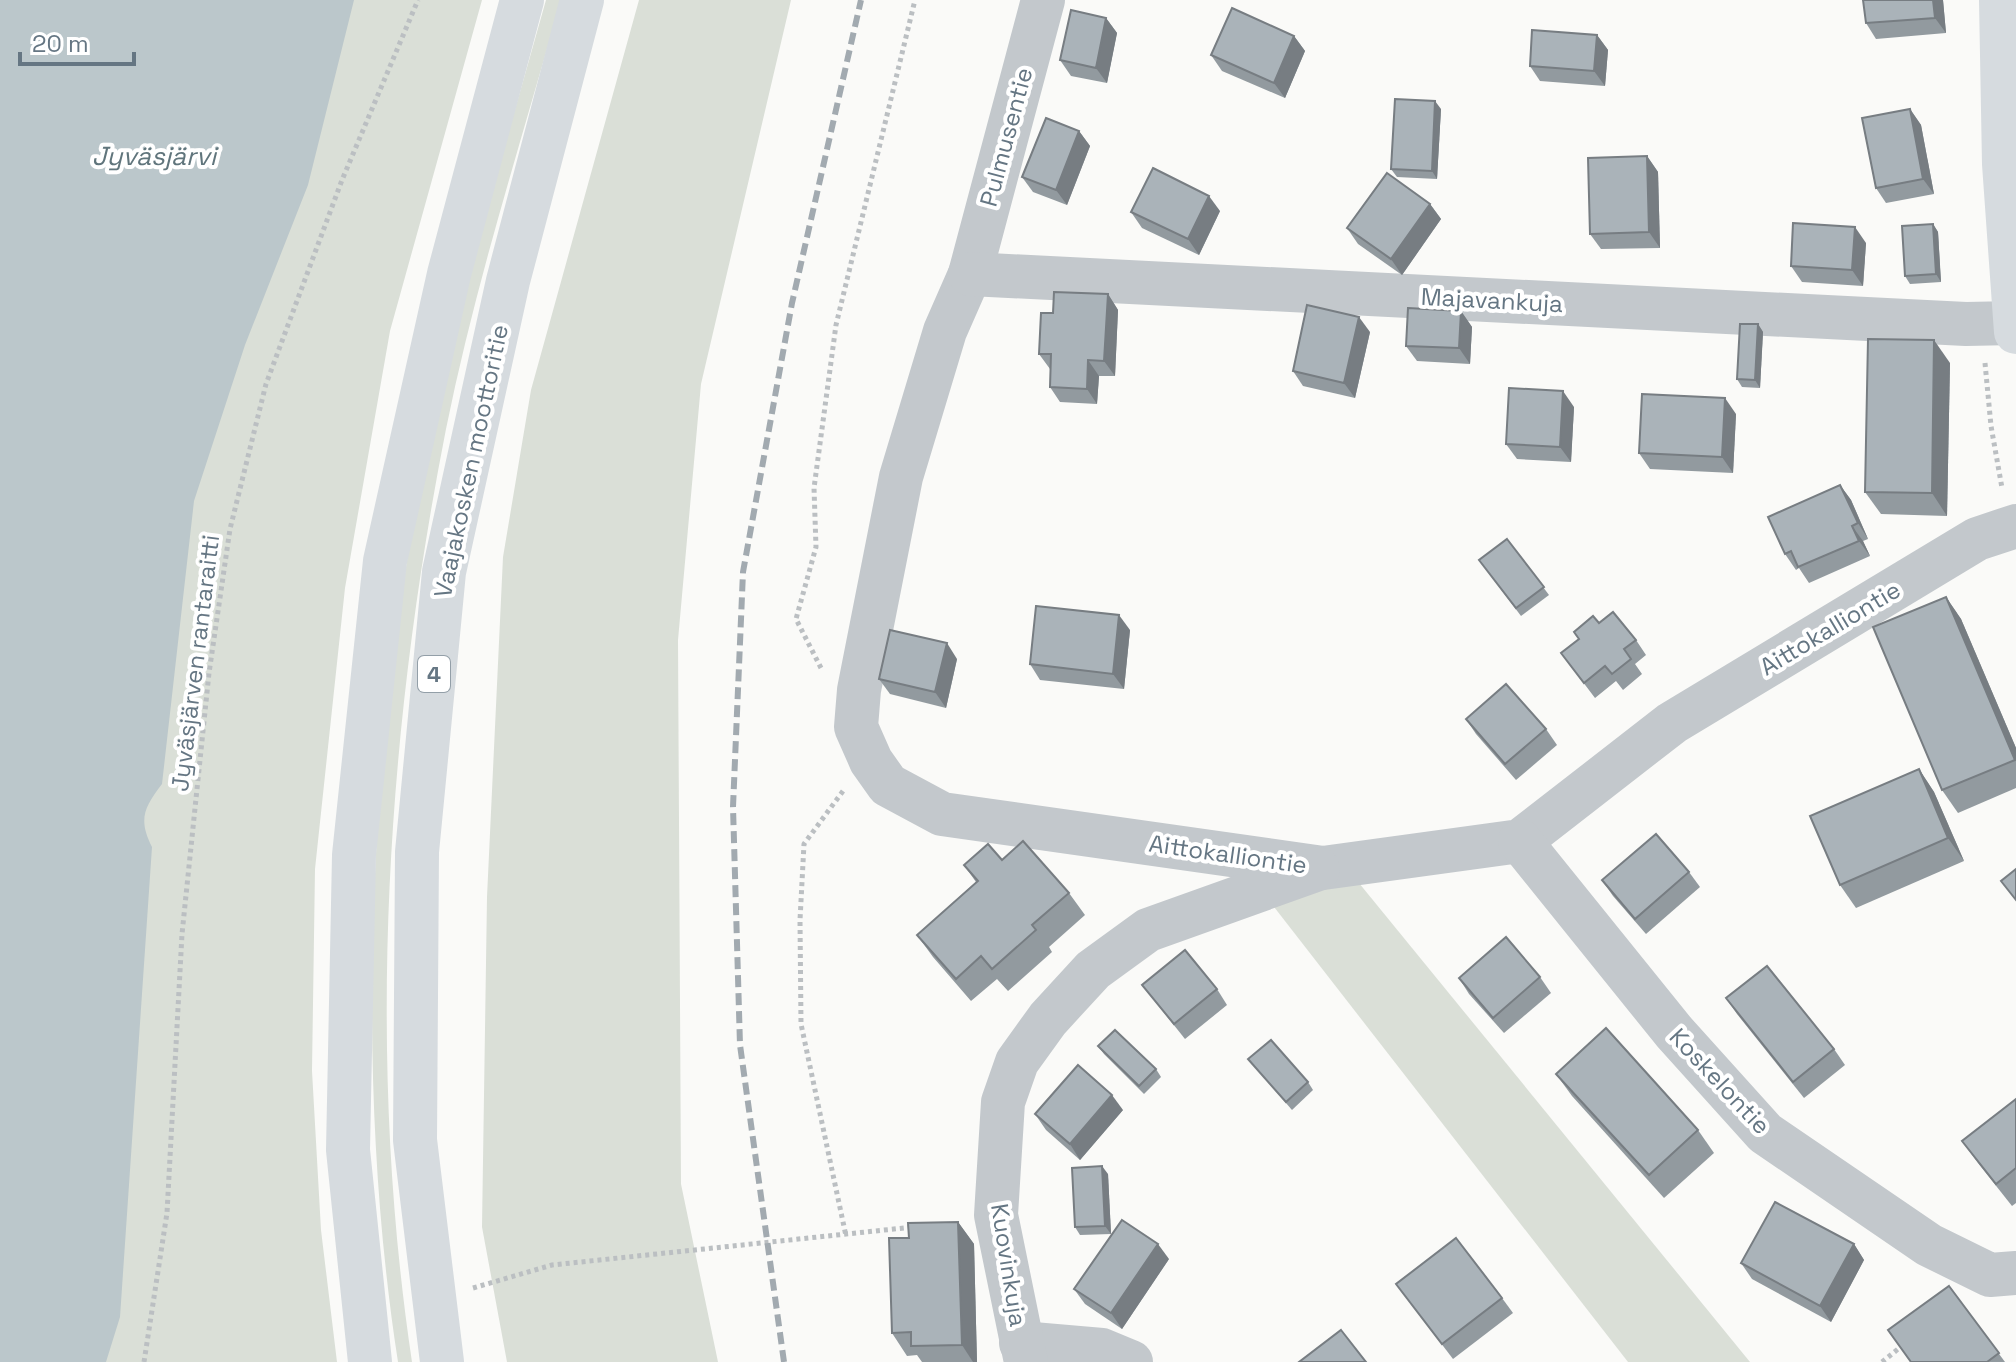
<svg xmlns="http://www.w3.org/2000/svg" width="2016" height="1362" viewBox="0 0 2016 1362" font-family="'Space Grotesk',sans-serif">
  <rect width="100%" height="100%" fill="#fafaf8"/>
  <!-- green -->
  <g fill="#dadfd7">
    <path d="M144 0H482L390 331 345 588 315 869 312 1071 321 1230 337 1362H0Z"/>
    <path d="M546 0H561C521 142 475 285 446 429 386 733 366 1055 412 1362H398C352 1066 369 715 433 423 464 280 507 140 546 0Z"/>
    <path d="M639 0H791L701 384 678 640 681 1184 718 1362H507L482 1227 487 897 503 557 531 390Z"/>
    <path d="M1350 872 1750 1362H1628L1267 898Z"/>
  </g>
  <!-- water -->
  <path fill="#bbc7cb" d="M0 0H354L308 185 245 345 194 501 162 784C144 808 138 819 152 847L120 1317 106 1362H0Z"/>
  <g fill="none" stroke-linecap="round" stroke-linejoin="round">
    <!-- path -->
    <g stroke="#bbbfc2" stroke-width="5" stroke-dasharray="4 4" stroke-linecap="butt">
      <path d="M1985 363 1991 426 2002 488"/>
      <path d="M821 668 796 619 816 547 814 488 836 325 915 0"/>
      <path d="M843 791 804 844 800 920 801 1024 846 1236"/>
      <path d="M473 1288 552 1265 913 1227"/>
      <path d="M144 1362 167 1213 182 934 209 673 230 529 266 384 342 180 418 0"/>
      <path d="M1882 1362 1903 1345"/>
    </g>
    <!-- street -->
    <g stroke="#c3c8cc" stroke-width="44">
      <path d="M1043 0 970 274 945 331 901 477 859 690 856 727 871 761 888 785 942 814 1323 868 1520 841 1672 723 1977 539 2016 526"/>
      <path d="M970 274 1966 324 2014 323"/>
      <path d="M1520 841 1674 1032 1765 1133 1929 1245 1990 1275 2016 1273"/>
      <path d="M1021 1343 1102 1350 1131 1362"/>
      <path d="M1026 1362 996 1215 1003 1102 1017 1062 1048 1019 1093 970 1148 930 1318 869"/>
    </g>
    <!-- secondary -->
    <path stroke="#d6dbdf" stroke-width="44" d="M2001 0 2004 164 2016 332"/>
    <!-- highway -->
    <g stroke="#d6dbdf" stroke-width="44">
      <path d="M370 1362 348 1150 354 855 385 561 449 274 522 0"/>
      <path d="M442 1362 415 1140 417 852 444 572 508 281 582 0"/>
    </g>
    <!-- rail -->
    <path stroke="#a2aab0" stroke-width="6" stroke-dasharray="12 6" stroke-linecap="butt" d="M784 1362 740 1045 733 807 743 572 792 303 861 0"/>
  </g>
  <!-- wall -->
  <g fill="#929a9f">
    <path d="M1943 0 1946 33 1876 39 1866 23Z"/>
    <path d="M1106 18 1117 33 1107 83 1071 76 1060 60Z"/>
    <path d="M1597 35 1608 50 1605 86 1540 81 1530 66Z"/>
    <path d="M1294 36 1305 51 1285 98 1222 71 1211 55Z"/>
    <path d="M1441 109 1437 179 1397 177 1391 169Z"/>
    <path d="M1910 109 1921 125 1934 194 1886 203 1876 188Z"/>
    <path d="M1079 131 1090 146 1067 205 1033 192 1022 177Z"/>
    <path d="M1647 156 1658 172 1660 248 1601 249 1590 234Z"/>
    <path d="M1430 204 1441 219 1402 275 1358 244 1347 228Z"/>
    <path d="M1220 211 1199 255 1142 228 1131 212Z"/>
    <path d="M1933 224 1938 232 1941 282 1910 284 1905 276Z"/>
    <path d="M1866 243 1863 286 1802 282 1791 266Z"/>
    <path d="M1108 294 1118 310 1115 376H1099L1097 404 1060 402 1050 387V369L1039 354 1053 313Z"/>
    <path d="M1461 311 1472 327 1470 364 1417 361 1406 346Z"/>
    <path d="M1758 324 1763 332 1760 388 1742 387 1737 379Z"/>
    <path d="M1370 332 1355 398 1303 386 1293 371Z"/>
    <path d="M1950 363 1947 516 1881 514 1865 492Z"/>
    <path d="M1574 407 1571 462 1517 459 1506 444Z"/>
    <path d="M1736 414 1733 473 1650 469 1639 453Z"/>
    <path d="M1840 485 1851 500 1868 539 1863 541 1870 556 1809 583 1799 568 1796 570 1785 554Z"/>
    <path d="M1507 539 1549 595 1521 616 1479 560Z"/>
    <path d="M1946 597 1961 619 2016 748V788L1958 813 1942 790Z"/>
    <path d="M1599 623 1636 640 1646 655 1635 664 1642 674 1623 690 1616 681 1595 698 1561 653Z"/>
    <path d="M1130 630 1124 689 1040 680 1030 664Z"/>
    <path d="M957 659 946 708 890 694 879 679Z"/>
    <path d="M1466 719 1546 729 1557 745 1516 780 1476 734Z"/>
    <path d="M1919 769 1934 792 1964 861 1856 908 1840 885Z"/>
    <path d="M1002 860 1069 893 1085 915 1049 947 1052 952 1008 991 997 979 971 1001 933 957 917 935 976 882 964 865Z"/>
    <path d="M1689 872 1700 887 1646 934 1613 896 1602 880Z"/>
    <path d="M1540 977 1551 993 1504 1033 1469 994 1459 978Z"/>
    <path d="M1142 985 1217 989 1227 1005 1185 1039Z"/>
    <path d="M1726 998 1834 1049 1845 1065 1804 1098 1737 1014Z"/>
    <path d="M1098 1046 1156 1069 1161 1077 1144 1094 1104 1054Z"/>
    <path d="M1248 1059 1308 1082 1313 1090 1292 1110Z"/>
    <path d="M1556 1074 1698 1130 1714 1153 1664 1198 1572 1096Z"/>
    <path d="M2016 1099V1203L2012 1206 1978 1163 1962 1141Z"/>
    <path d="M1123 1110 1080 1160 1046 1130 1035 1114Z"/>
    <path d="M1108 1174 1111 1234 1080 1235 1075 1227Z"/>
    <path d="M958 1222 974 1244 977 1362H922L917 1355 907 1356 892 1333 909 1238Z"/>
    <path d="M1854 1244 1864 1260 1831 1322 1752 1279 1741 1263Z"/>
    <path d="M1169 1259 1122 1329 1085 1304 1074 1289Z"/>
    <path d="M1396 1284 1502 1298 1513 1313 1453 1359Z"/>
    <path d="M1949 1286 2005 1362H1910Z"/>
  </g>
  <!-- shaded-wall -->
  <g fill="#777d82">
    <path d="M1933 0H1943L1946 33 1935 18Z"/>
    <path d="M1106 18 1117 33 1107 83 1096 68Z"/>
    <path d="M1597 35 1608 50 1605 86 1594 71Z"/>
    <path d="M1294 36 1305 51 1285 98 1274 83Z"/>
    <path d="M1435 101 1441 109 1437 179 1432 171Z"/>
    <path d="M1910 109 1921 125 1934 194 1923 179Z"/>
    <path d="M1079 131 1090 146 1067 205 1056 190Z"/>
    <path d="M1647 156 1658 172 1660 248 1649 232Z"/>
    <path d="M1209 196 1220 211 1199 255 1188 239Z"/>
    <path d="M1430 204 1441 219 1402 275 1391 259Z"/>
    <path d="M1933 224 1938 232 1941 282 1936 274Z"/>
    <path d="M1855 227 1866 243 1863 286 1852 270Z"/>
    <path d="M1108 294 1118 310 1115 376 1104 361Z"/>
    <path d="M1461 311 1472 327 1470 364 1459 348Z"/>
    <path d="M1359 317 1370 332 1355 398 1344 383Z"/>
    <path d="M1758 324 1763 332 1760 388 1755 380Z"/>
    <path d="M1934 340 1950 363 1947 516 1932 493Z"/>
    <path d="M1088 360 1099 376 1097 404 1087 389Z"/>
    <path d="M1563 391 1574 407 1571 462 1560 447Z"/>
    <path d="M1725 398 1736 414 1733 473 1722 457Z"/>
    <path d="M1840 485 1851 500 1868 539 1858 523Z"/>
    <path d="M1852 526 1863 541 1870 556 1859 541Z"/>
    <path d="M1946 597 1961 619 2016 748V761Z"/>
    <path d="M1119 615 1130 630 1124 689 1113 674Z"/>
    <path d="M947 643 957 659 946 708 935 692Z"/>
    <path d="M1919 769 1934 792 1964 861 1948 838Z"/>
    <path d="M1112 1095 1123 1110 1080 1160 1070 1144Z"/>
    <path d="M1102 1166 1108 1174 1111 1234 1105 1226Z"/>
    <path d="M958 1222 974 1244 977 1362H973L962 1345Z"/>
    <path d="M1158 1244 1169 1259 1122 1329 1111 1313Z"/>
    <path d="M1854 1244 1864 1260 1831 1322 1820 1306Z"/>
  </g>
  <!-- building -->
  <g fill="#aab3b9" stroke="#777d82" stroke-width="2">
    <path d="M1863 0H1933L1935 18 1866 23Z"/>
    <path d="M1232 8 1294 36 1274 83 1211 55Z"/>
    <path d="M1071 10 1106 18 1096 68 1060 60Z"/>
    <path d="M1532 30 1597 35 1594 71 1530 66Z"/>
    <path d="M1395 99 1435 101 1432 171 1391 169Z"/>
    <path d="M1910 109 1923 179 1876 188 1862 118Z"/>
    <path d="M1046 118 1079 131 1056 190 1022 177Z"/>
    <path d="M1647 156 1649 232 1590 234 1588 158Z"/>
    <path d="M1153 168 1209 196 1188 239 1131 212Z"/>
    <path d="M1387 173 1430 204 1391 259 1347 228Z"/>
    <path d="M1793 223 1855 227 1852 270 1791 266Z"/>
    <path d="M1933 224 1936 274 1905 276 1902 226Z"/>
    <path d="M1054 292 1108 294 1104 361 1088 360 1087 389 1050 387 1051 354H1039L1041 313H1053Z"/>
    <path d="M1307 305 1359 317 1344 383 1293 371Z"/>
    <path d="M1408 308 1461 311 1459 348 1406 346Z"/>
    <path d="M1740 324H1758L1755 380 1737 379Z"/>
    <path d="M1868 339 1934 340 1932 493 1865 492Z"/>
    <path d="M1509 388 1563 391 1560 447 1506 444Z"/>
    <path d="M1642 394 1725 398 1722 457 1639 453Z"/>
    <path d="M1840 485 1858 523 1852 526 1859 541 1798 567 1791 551 1785 554 1768 517Z"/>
    <path d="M1507 539 1544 587 1516 608 1479 560Z"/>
    <path d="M1946 597 2015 760 1942 790 1873 627Z"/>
    <path d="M1036 606 1119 615 1113 674 1030 664Z"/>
    <path d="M1613 612 1636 640 1624 649 1631 659 1612 674 1605 666 1584 683 1561 653 1579 639 1574 632 1593 616 1599 623Z"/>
    <path d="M890 630 947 643 935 692 879 679Z"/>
    <path d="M1506 684 1546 729 1505 764 1466 719Z"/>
    <path d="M1919 769 1948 838 1840 885 1810 816Z"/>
    <path d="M1656 834 1689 872 1635 919 1602 880Z"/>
    <path d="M1023 841 1069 893 1032 925 1036 930 992 969 981 956 956 979 917 935 978 881 964 865 988 844 1002 860Z"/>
    <path d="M2016 869V900L2001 881Z"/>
    <path d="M1506 937 1540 977 1493 1018 1459 978Z"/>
    <path d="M1185 950 1217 989 1174 1024 1142 985Z"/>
    <path d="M1767 966 1834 1049 1793 1082 1726 998Z"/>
    <path d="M1606 1028 1698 1130 1649 1175 1556 1074Z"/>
    <path d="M1115 1030 1156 1069 1139 1086 1098 1046Z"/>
    <path d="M1271 1040 1308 1082 1286 1102 1248 1059Z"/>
    <path d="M1078 1065 1112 1095 1070 1144 1035 1114Z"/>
    <path d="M2016 1099V1168L1996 1184 1962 1141Z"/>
    <path d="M1102 1166 1105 1226 1075 1227 1072 1168Z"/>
    <path d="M1775 1202 1854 1244 1820 1306 1741 1263Z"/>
    <path d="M1122 1220 1158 1244 1111 1313 1074 1289Z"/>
    <path d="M958 1222 962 1345 911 1346V1332L892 1333 889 1238H909L908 1223Z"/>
    <path d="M1456 1238 1502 1298 1442 1344 1396 1284Z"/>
    <path d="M1949 1286 1999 1353 1987 1362H1911L1888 1330Z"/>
    <path d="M1341 1330 1366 1362H1299Z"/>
  </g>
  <g text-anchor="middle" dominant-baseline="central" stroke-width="8" stroke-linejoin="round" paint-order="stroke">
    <!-- shield labels -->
    <rect fill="#fff" stroke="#939fa8" stroke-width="2" x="418" y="656" width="32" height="36" rx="6"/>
    <g font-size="22" font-weight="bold" fill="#657683">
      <text x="434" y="674">4</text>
    </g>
    <!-- street labels -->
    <g font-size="24" fill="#657683" stroke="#fff">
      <text transform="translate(1006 137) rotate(-75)">Pulmusentie</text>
      <text transform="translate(1492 300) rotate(3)">Majavankuja</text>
      <text transform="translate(471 461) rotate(-78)">Vaajakosken moottoritie</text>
      <text transform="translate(1830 628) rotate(-31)">Aittokalliontie</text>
      <text transform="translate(195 663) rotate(-83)">Jyväsjärven rantaraitti</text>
      <text transform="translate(1228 854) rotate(8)">Aittokalliontie</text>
      <text transform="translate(1720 1081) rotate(47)">Koskelontie</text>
      <text transform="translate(1009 1265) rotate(81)">Kuovinkuja</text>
    </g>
    <!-- water labels -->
    <g font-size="26" font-style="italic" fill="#60757c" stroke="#fff">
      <text x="154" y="156">Jyväsjärvi</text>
    </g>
  </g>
  <!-- scale -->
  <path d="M20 52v12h114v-12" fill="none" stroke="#657683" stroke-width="4"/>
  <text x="32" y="52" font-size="24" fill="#657683" stroke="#ffffff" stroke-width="6" paint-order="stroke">20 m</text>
</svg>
